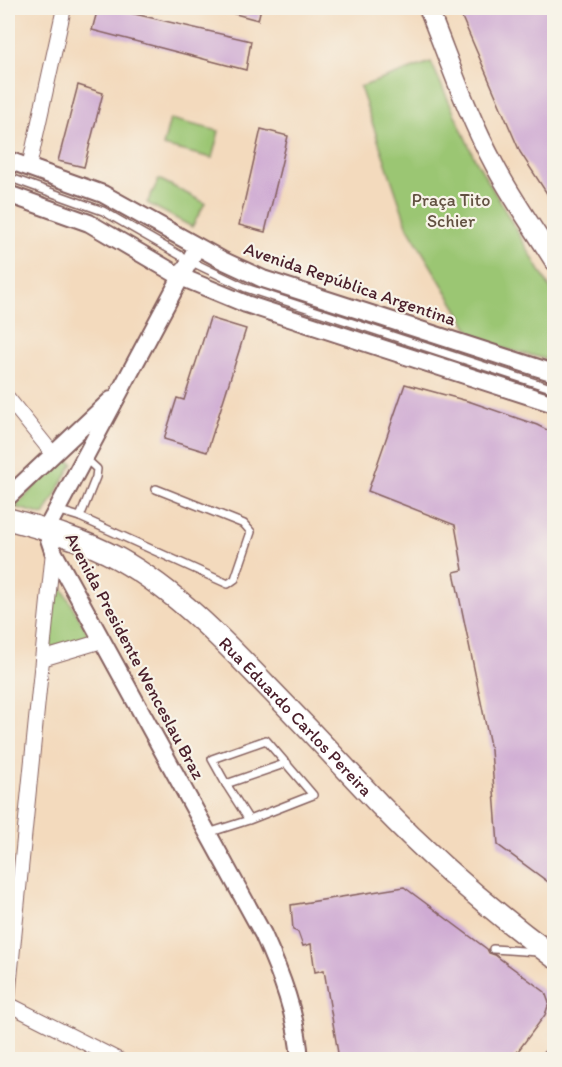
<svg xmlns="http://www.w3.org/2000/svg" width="562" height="1067" viewBox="0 0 562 1067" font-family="Itim,sans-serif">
  <rect width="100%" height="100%" fill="#f7f3e8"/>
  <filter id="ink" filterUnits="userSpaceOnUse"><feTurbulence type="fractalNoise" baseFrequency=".0167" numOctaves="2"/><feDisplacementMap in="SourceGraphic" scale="12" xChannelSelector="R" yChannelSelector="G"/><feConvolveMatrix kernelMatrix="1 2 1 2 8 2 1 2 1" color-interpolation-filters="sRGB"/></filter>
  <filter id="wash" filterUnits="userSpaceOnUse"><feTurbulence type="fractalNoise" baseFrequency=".008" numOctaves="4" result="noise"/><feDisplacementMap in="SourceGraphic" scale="24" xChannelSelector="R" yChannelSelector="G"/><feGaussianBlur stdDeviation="1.35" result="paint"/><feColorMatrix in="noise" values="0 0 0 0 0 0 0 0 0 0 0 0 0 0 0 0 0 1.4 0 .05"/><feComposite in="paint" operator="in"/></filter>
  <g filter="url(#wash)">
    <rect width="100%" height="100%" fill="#f3dabd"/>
    <!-- green -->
    <g fill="#9bc673" stroke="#72724f" stroke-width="1.5">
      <path d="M431 62 474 157 554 295V361L477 342 408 228 360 87Z"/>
      <path d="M170 119 219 131 212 158 163 146Z"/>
      <path d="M159 179 205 203 192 227 147 203Z"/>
      <path d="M62 458 73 463 44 515 15 507Z"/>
      <path d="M57 579 90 637 50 648Z"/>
    </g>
    <g id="blocks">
      <!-- building -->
      <g fill="#cfabd3">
        <path d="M98 8H109L251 41 246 70 92 30Z"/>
        <path d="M224 8H261L258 20 224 11Z"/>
        <path d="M458 8H555V206L520 152Z"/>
        <path d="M78 85 103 93 84 167 58 161Z"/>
        <path d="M261 129 288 136 265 232 239 225Z"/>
        <path d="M210 318 246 329 207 452 164 439 177 398 184 400Z"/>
        <path d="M405 384 471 402 537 425 555 434V887L498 845 491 750 454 572 463 570 455 525 368 491Z"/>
        <path d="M404 887 487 949 489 953 495 955 545 992 549 1003 545 1015 512 1059H339L324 970 315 972 311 944 303 946 298 932 293 930 291 905Z"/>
      </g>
    </g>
  </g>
  <g filter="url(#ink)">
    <use href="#blocks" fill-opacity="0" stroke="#85605e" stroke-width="1.5"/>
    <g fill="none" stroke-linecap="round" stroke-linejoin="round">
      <!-- service casing -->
      <g stroke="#85605e" stroke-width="10">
        <g id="service">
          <path d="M8 177 103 211 190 261 246 288 554 389"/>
          <path d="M57 510 80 517 228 584 235 579 251 532 244 524 156 489"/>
          <path d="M80 517 96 477 97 469 85 458"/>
          <path d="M226 784 287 763"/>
          <path d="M208 833 249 820 313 795 266 740 212 759 226 784 249 820"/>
          <path d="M493 949 538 952"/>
        </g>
      </g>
      <!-- minor casing -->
      <g stroke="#85605e" stroke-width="16">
        <g id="minor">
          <path d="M29 167 64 8"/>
          <path d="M8 398 53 454"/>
          <path d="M42 659 102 641"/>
          <path d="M8 998 53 551"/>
          <path d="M8 1004 119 1060"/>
        </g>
      </g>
      <!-- tertiary casing -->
      <g stroke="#85605e" stroke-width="20">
        <g id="tertiary">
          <path d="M8 160 103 194 222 260 263 279 554 373"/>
          <path d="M8 194 89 223 181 277 246 304 554 404"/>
          <path d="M197 247 46 530 53 551 263 934C281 974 297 1015 300 1060"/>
          <path d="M8 497 111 400"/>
        </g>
      </g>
      <!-- secondary casing -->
      <g stroke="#85605e" stroke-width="21">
        <g id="secondary">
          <path d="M428 8C449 60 467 114 494 164 511 197 534 229 554 261"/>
          <path d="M551 1060 554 1055"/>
        </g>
      </g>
      <!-- primary casing -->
      <g stroke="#85605e" stroke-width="24">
        <g id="primary">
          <path id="s1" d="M8 519C45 529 85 540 119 559 176 591 222 639 267 686 305 725 342 765 380 805 434 861 492 911 554 957"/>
        </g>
      </g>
      <!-- service -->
      <use href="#service" stroke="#fff" stroke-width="7"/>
      <!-- minor -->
      <use href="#minor" stroke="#fff" stroke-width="14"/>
      <!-- tertiary -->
      <use href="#tertiary" stroke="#fff" stroke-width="16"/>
      <!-- secondary -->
      <use href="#secondary" stroke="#fff" stroke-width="18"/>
      <!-- primary -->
      <use href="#primary" stroke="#fff" stroke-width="21"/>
    </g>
  </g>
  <g text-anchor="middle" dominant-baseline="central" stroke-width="4.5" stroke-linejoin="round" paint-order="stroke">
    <!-- park labels -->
    <g font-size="18" fill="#625141" stroke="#f7f3e8">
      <text x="451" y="200">Praça Tito<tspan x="451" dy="21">Schier</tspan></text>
    </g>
    <!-- street labels -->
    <g font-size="18" fill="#4a1f2b" stroke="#f7f3e8">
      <text transform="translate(350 284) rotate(19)">Avenida República Argentina</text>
      <text transform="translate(135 656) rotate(62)">Avenida Presidente Wenceslau Braz</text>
      <text stroke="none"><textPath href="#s1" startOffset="356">Rua Eduardo Carlos Pereira</textPath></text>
    </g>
  </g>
  <!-- margin -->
  <rect width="562" height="1067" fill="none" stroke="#f7f3e8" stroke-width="30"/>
</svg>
